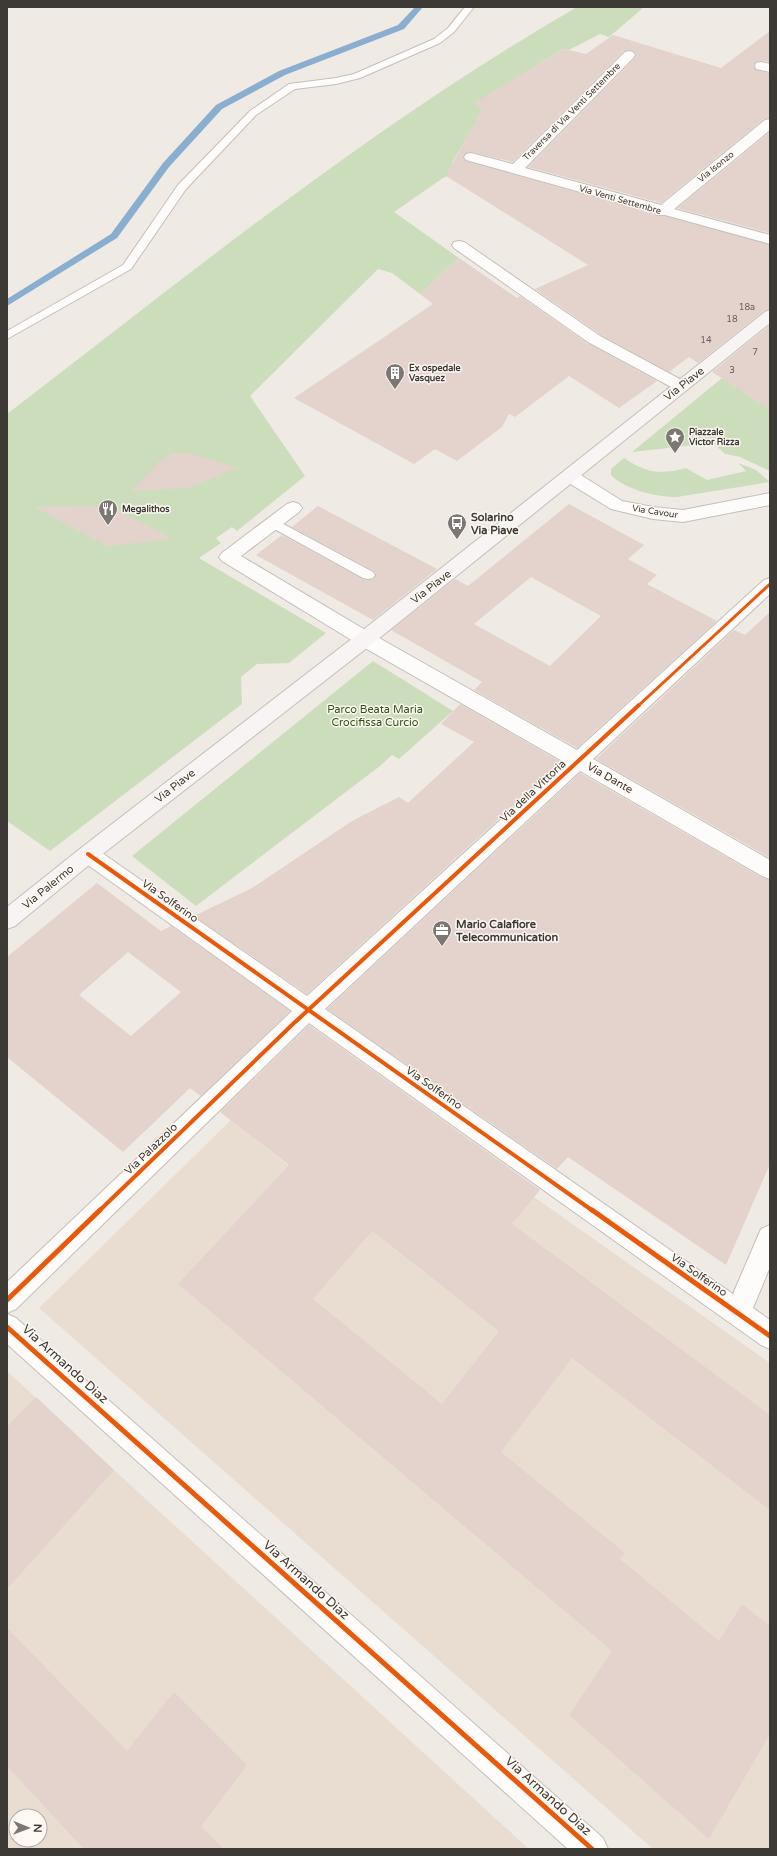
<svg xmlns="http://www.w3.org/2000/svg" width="777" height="1856" viewBox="0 0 777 1856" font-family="'Varela Round',sans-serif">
  <rect width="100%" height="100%" fill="#f0eae4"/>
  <!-- built -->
  <g fill="#e9ddd2" fill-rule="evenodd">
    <path d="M231 1120 453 1295 534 1197 770 1363V1849H653L39 1308Z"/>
    <path d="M7 1371 114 1470 529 1849H7ZM16 1816H40V1840H16Z"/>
  </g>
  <!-- green -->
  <g fill="#ccddbc">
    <path d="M577 7H644L609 37 600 34 569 50 564 49 542 62 525 80 483 109 452 163 461 169 443 178 394 212 459 258 420 294 392 273 378 269 250 396 305 476 237 531 232 527 216 538 221 543 199 558 326 633 289 663 257 664 241 677 242 704 50 851 7 821V414C192 272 374 124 577 7Z"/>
    <path d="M722 378 770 409V471L740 457 725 454 713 443 632 452Z"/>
    <path d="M624 458C646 473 660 475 686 468L707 480 746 471 738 463 756 470 770 482 677 497C657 497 625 490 611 475V469Z"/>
    <path d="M373 661 453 711 399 759 392 755 380 766 196 906 132 856Z"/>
  </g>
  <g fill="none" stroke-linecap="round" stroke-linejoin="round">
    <!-- stream -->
    <path fill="#89aed0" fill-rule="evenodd" d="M415 7H423L404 29 285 75 222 109 169 167 117 238 7 306V299L111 234 163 163 216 105 279 71 398 25Z"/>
  </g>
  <!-- building -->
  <g fill="#e4d2cc" fill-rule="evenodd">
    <path d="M770 31V62L761 61 756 62 754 66 756 70 770 73V118L764 119 661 203 528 167 634 59 636 54 633 51 629 50 624 51 513 162 471 152 466 153 463 156 466 161 654 214 657 216H665L770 245V309L764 311 698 363 689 357 669 372 601 335 535 289 588 265 446 176 480 112 482 110 474 103 564 49 586 54 613 35 721 68Z"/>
    <path d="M770 132V233L677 208Z"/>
    <path d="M459 258 517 298 520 296 587 343 657 381 619 408 569 376 515 417 509 414 502 427 457 461 435 449 414 464 294 398 433 304 420 294Z"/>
    <path d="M770 325V409L712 372Z"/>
    <path d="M174 453H188L237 468 188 488 131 491 161 459Z"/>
    <path d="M569 504 644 545 628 559 657 575 647 584 717 621 577 748 474 690 482 682 391 630 455 579 468 586ZM531 577 601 616 550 666 474 624Z"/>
    <path d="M108 506 173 539 107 546 34 507Z"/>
    <path d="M318 506 437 569 373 620 256 555 282 535 362 579 368 580 374 579 376 574 374 571 292 527Z"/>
    <path d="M770 612V858L596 759 734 630 745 635Z"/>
    <path d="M460 704 561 762 307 994 194 916 252 888 352 821 399 797 408 803 474 742 441 724Z"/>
    <path d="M580 773 761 877 770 880V1164L726 1265 568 1157 557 1169 327 1009Z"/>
    <path d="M97 883 161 931 171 926 290 1011 201 1096 190 1088 123 1152 7 1057V957ZM128 952 181 992 131 1036 79 995Z"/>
    <path d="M309 1025 540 1190 512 1224 770 1415V1510L572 1358 501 1452 625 1553 620 1559 719 1641 742 1604 770 1626V1734L709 1839 569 1715 612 1651 178 1284 289 1165 220 1112ZM372 1231 499 1331 442 1404 313 1299Z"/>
    <path d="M36 1397 114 1470 7 1589V1427Z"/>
    <path d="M7 1628 127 1751 174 1692 247 1765 201 1826 223 1849H84L7 1766Z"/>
  </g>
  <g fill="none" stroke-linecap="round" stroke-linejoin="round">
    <!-- service casing -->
    <g stroke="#c3bfbb" stroke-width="2">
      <g id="service">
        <path d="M465 7H474L454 32 440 43 360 78 336 84 295 89 256 115 186 189 131 269 7 339V331L123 265 178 185 250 111 289 84 336 78 354 74 434 39 448 28Z"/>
        <path d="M274 519 373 572 375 575 373 578 368 579 363 578 269 526 268 523 269 520Z"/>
      </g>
    </g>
    <!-- minor casing -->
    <g stroke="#c3bfbb" stroke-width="2">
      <g id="minor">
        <path d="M629 51 633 52 635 55 633 58 525 168 661 205 765 120 770 119V130L674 209 770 235V244L665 215H657L655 213 466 160 464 157 466 154 471 153 513 164 625 52Z"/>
        <path d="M761 62 770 64V72L756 69 755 66 756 63Z"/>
        <path d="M459 241 464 242 600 336 687 383 689 386 687 389 681 391 675 389 588 342 454 248 452 245 454 242Z"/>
        <path d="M293 502 299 504 302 508 299 512 241 556 372 634 577 750 764 580 770 578V594L593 759 770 860V879L762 876 580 771 325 1009 733 1294 761 1229 770 1225V1267L753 1308 770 1320V1349L761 1345 309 1023 16 1309 7 1313V1282L292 1011 81 860 77 854 81 848 88 846 95 848 307 996 564 762 358 644 222 561 219 557 222 553 287 504Z"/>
        <path d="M7 1314 16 1318 603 1838 608 1849H568L7 1344Z"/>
      </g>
    </g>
    <!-- tertiary casing -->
    <g stroke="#c3bfbb" stroke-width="2">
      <path id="tertiary" d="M570 471 576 472 622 501 653 507 683 510 770 493V505L683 522 653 519 611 509 564 480 561 476 564 472Z"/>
    </g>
    <!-- secondary casing -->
    <g stroke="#c3bfbb" stroke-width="2">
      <path id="secondary" d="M770 310V323L372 644 95 860 15 926 7 929V907L81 848 358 634 765 312Z"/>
    </g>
    <!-- service -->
    <use href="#service" fill="#fdfcfb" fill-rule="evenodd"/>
    <!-- minor -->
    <use href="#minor" fill="#fdfcfb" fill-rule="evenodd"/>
    <!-- tertiary -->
    <use href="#tertiary" fill="#fdfcfb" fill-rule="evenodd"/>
    <!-- secondary -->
    <use href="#secondary" fill="#f8f4f4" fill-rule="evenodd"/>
    <!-- cycleway-far2 casing -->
    <g stroke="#fef8f2" stroke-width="5">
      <path id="cycleway-far2" d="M638 706 770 584"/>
    </g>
    <!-- cycleway-far1 casing -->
    <g stroke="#fef8f2" stroke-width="6">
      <g id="cycleway-far1">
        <path d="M88 854 593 1211"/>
        <path d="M99 1211 293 1024 639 705"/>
      </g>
    </g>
    <!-- cycleway casing -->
    <g stroke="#fef8f2" stroke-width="8">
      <g id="cycleway">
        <path d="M592 1210 770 1336"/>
        <path d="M7 1300 100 1210"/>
        <path d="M7 1327 592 1849"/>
      </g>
    </g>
    <!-- cycleway-far2 -->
    <use href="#cycleway-far2" stroke="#e8590c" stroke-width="3"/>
    <!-- cycleway-far1 -->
    <use href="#cycleway-far1" stroke="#e8590c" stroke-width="4"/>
    <!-- cycleway -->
    <use href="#cycleway" stroke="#e8590c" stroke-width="5"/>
  </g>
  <!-- icons -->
  <defs>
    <g id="building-pin" transform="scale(1)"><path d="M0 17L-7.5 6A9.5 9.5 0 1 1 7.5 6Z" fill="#7c7772" stroke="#fef8f2"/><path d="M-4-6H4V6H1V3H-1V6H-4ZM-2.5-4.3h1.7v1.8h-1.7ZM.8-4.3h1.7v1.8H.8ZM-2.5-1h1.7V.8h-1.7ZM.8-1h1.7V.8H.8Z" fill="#fff"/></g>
    <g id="sight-pin" transform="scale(1)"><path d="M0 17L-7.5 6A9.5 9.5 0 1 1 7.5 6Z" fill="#7c7772" stroke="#fef8f2"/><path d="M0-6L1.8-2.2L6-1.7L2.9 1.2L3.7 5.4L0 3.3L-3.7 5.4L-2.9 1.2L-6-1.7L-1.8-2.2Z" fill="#fff"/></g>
    <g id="restaurant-pin" transform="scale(1)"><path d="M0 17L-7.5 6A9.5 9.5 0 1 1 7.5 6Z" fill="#7c7772" stroke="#fef8f2"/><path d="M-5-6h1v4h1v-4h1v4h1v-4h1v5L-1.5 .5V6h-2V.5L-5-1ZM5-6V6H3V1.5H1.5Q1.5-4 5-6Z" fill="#fff"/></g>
    <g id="bus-pin" transform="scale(1)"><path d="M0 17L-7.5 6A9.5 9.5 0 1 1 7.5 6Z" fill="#7c7772" stroke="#fef8f2"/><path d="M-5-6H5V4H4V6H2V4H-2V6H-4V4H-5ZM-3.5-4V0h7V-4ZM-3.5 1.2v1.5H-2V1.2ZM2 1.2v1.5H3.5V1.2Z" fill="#fff"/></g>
    <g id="office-pin" transform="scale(1)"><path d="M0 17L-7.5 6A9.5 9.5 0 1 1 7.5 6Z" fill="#7c7772" stroke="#fef8f2"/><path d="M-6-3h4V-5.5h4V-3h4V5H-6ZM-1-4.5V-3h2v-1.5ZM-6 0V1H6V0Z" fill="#fff"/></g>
  </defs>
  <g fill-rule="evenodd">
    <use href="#building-pin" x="395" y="373"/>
    <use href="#sight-pin" x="675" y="437"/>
    <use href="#restaurant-pin" x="108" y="509"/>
    <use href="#bus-pin" x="457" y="523"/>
    <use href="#office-pin" x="442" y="930"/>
  </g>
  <g text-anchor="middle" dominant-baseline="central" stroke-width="3" stroke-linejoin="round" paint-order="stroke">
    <!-- far-street labels -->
    <g font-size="9" fill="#3d3935" stroke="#fef8f2">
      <text transform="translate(572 112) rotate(-45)">Traversa di Via Venti Settembre</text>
      <text transform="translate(716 167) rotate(-39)">Via Isonzo</text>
      <text transform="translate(620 200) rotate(16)">Via Venti Settembre</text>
      <text transform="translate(655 512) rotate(9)">Via Cavour</text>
    </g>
    <!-- number labels -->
    <g font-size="9" fill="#68605c">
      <text x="747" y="307">18a</text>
      <text x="732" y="319">18</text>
      <text x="706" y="340">14</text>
      <text x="755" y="352">7</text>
      <text x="732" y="370">3</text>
    </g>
    <!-- far-poi labels -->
    <g font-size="9" font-weight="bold" fill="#3d3935" stroke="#fef8f2" text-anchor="start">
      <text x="409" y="368">Ex ospedale<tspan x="409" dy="10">Vasquez</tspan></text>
      <text x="689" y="432">Piazzale<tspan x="689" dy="10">Victor Rizza</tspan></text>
      <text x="122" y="509">Megalithos</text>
    </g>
    <!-- street labels -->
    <g font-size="11" fill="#3d3935" stroke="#fef8f2">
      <text transform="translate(684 384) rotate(-38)">Via Piave</text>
      <text transform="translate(431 587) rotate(-38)">Via Piave</text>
      <text transform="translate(610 778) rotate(30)">Via Dante</text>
      <text transform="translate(175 786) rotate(-38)">Via Piave</text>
      <text transform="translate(533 791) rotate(-43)">Via della Vittoria</text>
      <text transform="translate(48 887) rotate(-39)">Via Palermo</text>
      <text transform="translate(170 901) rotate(35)">Via Solferino</text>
      <text transform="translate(434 1088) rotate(35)">Via Solferino</text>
      <text transform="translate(151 1149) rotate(-44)">Via Palazzolo</text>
      <text transform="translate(699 1275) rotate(35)">Via Solferino</text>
    </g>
    <!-- poi labels -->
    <g font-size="11" font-weight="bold" fill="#3d3935" stroke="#fef8f2" text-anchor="start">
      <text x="471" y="517">Solarino<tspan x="471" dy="13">Via Piave</tspan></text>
      <text x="456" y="924">Mario Calafiore<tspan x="456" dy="13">Telecommunication</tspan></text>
    </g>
    <!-- park labels -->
    <g font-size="11" fill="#2f5415" stroke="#fef8f2">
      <text x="375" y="709">Parco Beata Maria<tspan x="375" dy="13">Crocifissa Curcio</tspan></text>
    </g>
    <!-- near-street labels -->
    <g font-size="13" fill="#3d3935" stroke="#fef8f2">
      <text transform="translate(65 1364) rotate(42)">Via Armando Diaz</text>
      <text transform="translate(306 1580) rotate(42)">Via Armando Diaz</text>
      <text transform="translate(548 1796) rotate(42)">Via Armando Diaz</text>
    </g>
  </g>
  <!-- border -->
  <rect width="777" height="1856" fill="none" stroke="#3d3935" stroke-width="16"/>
  <!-- north arrow -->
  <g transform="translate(28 1828) rotate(91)"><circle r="19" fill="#fef8f2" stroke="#b1aca6"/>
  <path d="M0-3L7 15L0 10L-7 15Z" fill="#7c7772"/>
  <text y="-6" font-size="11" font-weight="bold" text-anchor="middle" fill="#3d3935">N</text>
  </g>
</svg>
